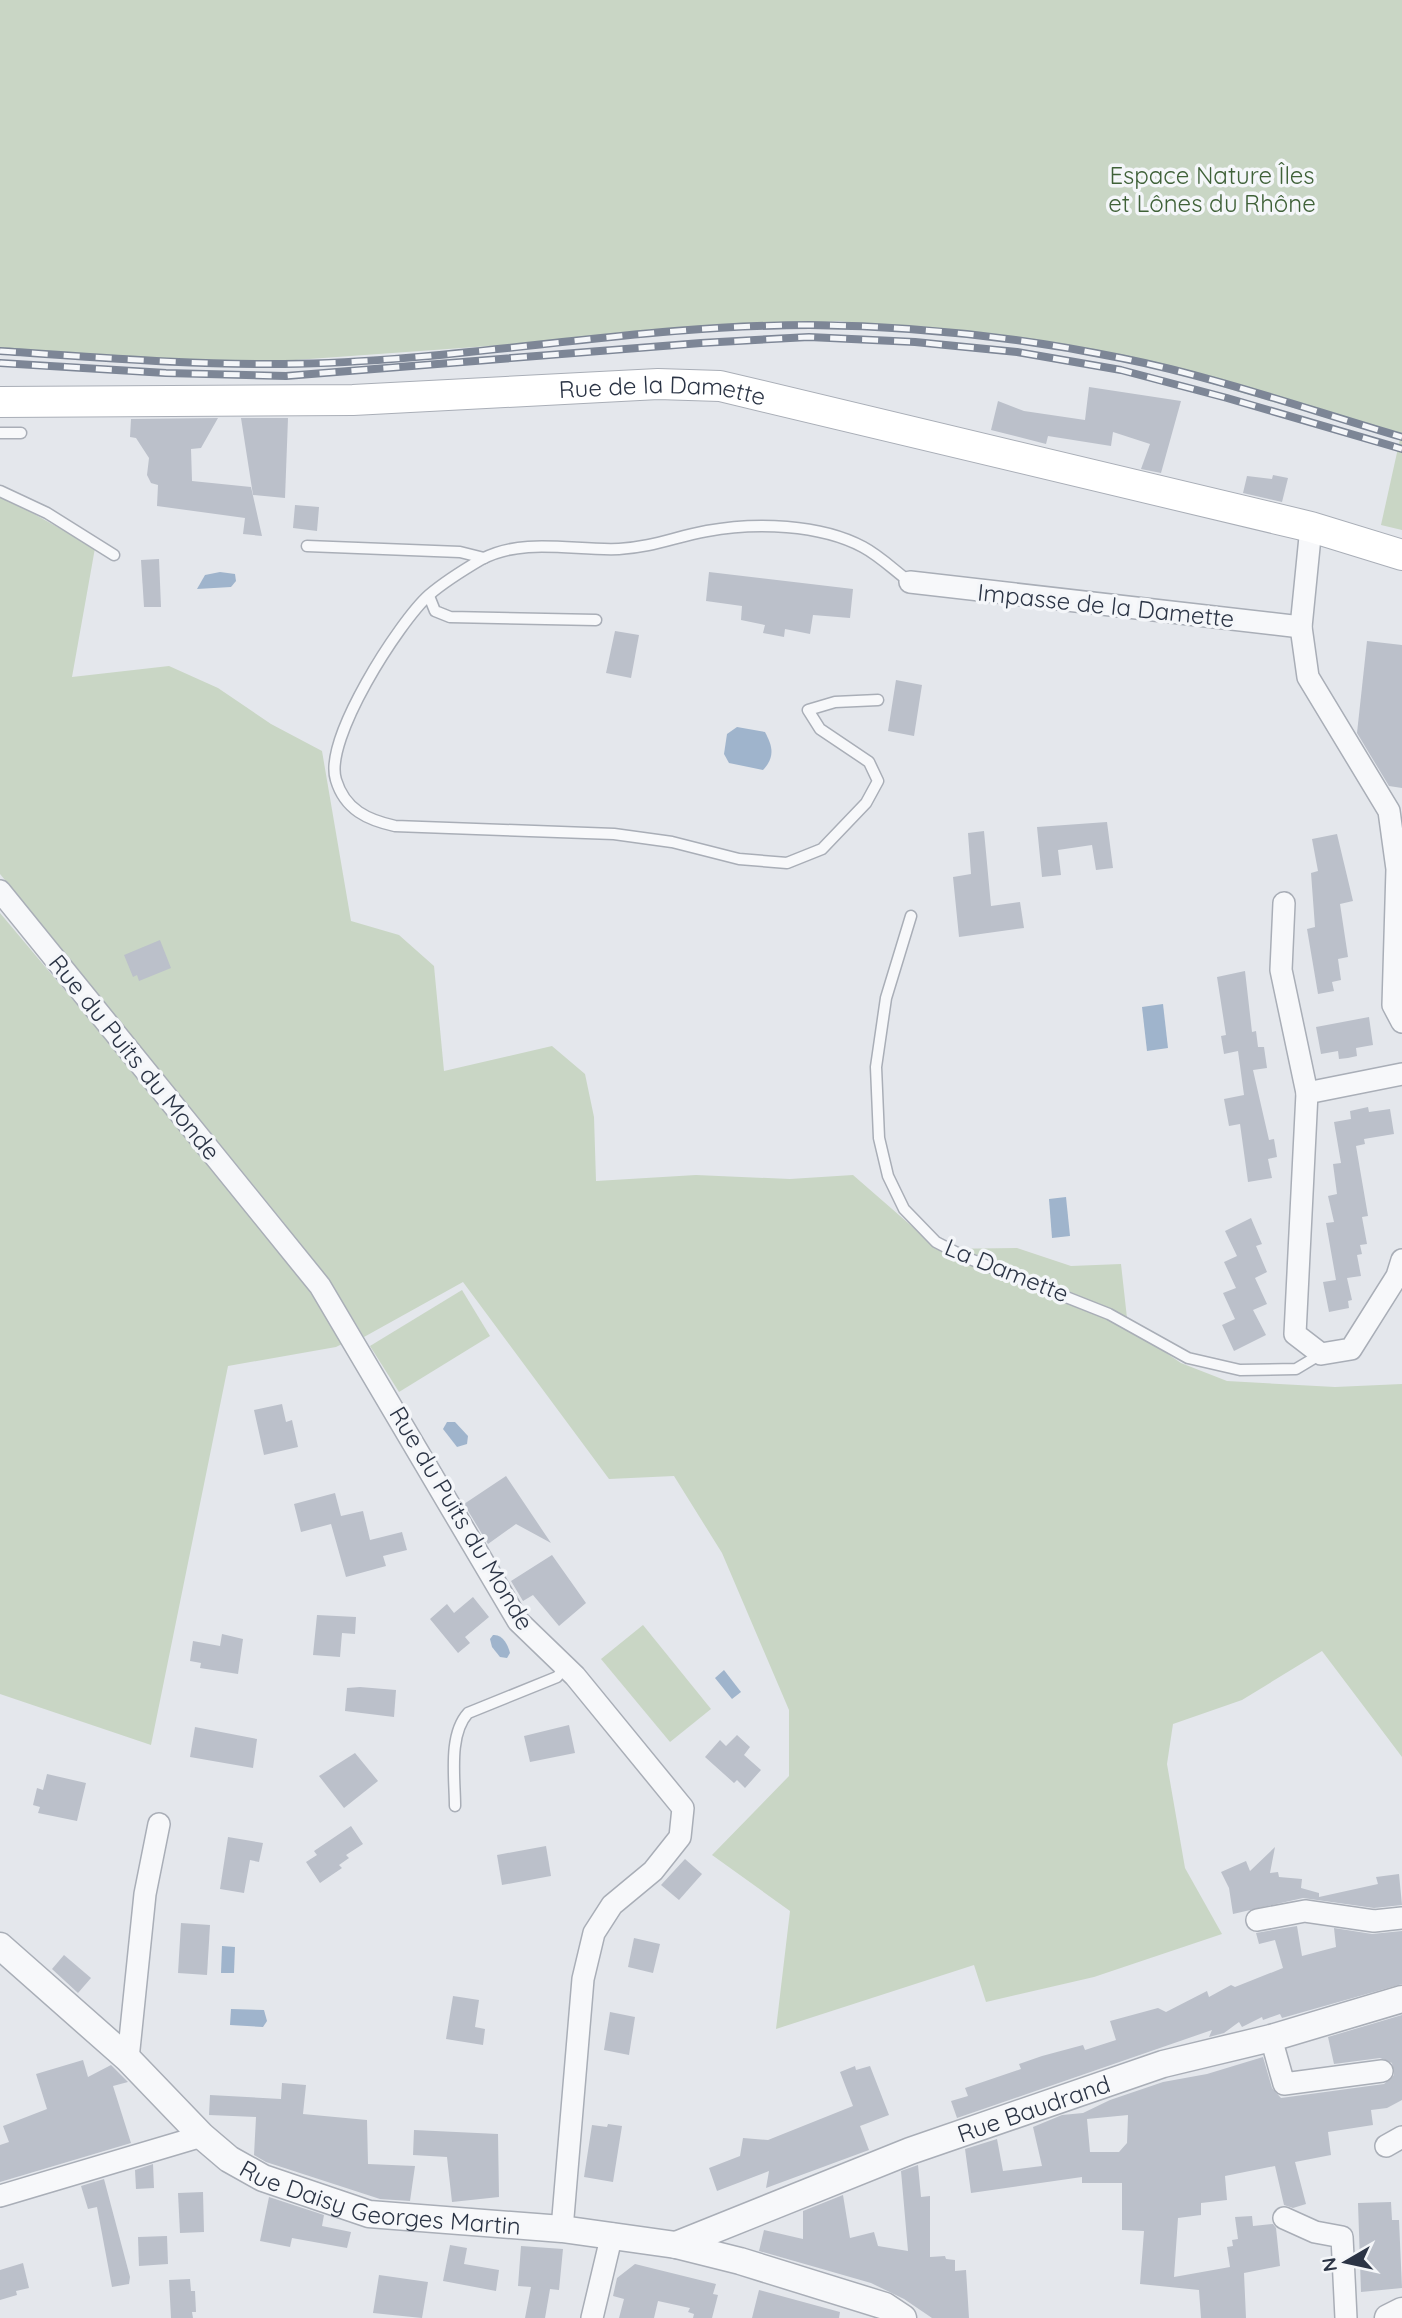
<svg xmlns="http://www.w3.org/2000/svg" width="1402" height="2318" viewBox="0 0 1402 2318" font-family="Quicksand,sans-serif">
  <rect width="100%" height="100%" fill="#e4e7ec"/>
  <!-- green -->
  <g fill="#c9d6c5">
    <path d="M0 0H1402V530L1381 525 1400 439 1113 355 839 321 239 364 0 351Z"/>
    <path d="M0 495 95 548 72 677 169 666 218 688 271 724 322 751 351 921 399 935 434 966 444 1071 552 1046 585 1074 594 1117 596 1181 696 1175 790 1179 853 1175 938 1249 1017 1248 1071 1266 1121 1264 1128 1327 1181 1363 1227 1381 1335 1387 1402 1384V1757L1322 1651 1242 1700 1173 1724 1167 1764 1185 1868 1222 1934 1094 1977 986 2002 974 1965 776 2029 790 1911 712 1855 789 1776V1710L722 1553 674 1476 609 1479 463 1282 364 1337 328 1278 292 1242 285 1224 0 874Z"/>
    <path d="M0 913 315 1288 346 1342 336 1347 228 1366 151 1745 0 1694Z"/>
    <path d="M462 1290 490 1336 399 1392 370 1346Z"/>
    <path d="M643 1625 711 1709 670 1742 601 1659Z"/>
  </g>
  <!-- water -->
  <g fill="#9fb4cc">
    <path d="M220 572 235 574 236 581 231 587 197 589 205 575Z"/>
    <path d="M737 727 765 732C773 747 775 757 763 770L729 763 724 754 727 734Z"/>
    <path d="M1163 1004 1168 1048 1147 1051 1142 1007Z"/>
    <path d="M1066 1197 1070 1236 1052 1238 1049 1199Z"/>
    <path d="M447 1422H455L468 1436 467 1444 457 1447 443 1429Z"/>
    <path d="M493 1635C503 1634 508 1645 510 1653L507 1658 500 1657 492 1647 490 1639Z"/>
    <path d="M724 1670 741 1692 732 1699 715 1678Z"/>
    <path d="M222 1946 235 1947 234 1973H221Z"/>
    <path d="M231 2009 264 2010 267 2021 263 2027 230 2025Z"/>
  </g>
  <!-- building -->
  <g fill="#bbc0ca" fill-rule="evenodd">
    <path d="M1089 387 1181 401 1161 473 1141 469 1150 444 1113 432 1111 446 1048 436 1046 444 991 430 998 401 1024 411 1085 420Z"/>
    <path d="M218 418 201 448 191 449 192 481 251 487 262 536 243 534 245 518 157 506 158 485 151 483 147 475 149 458 136 438 130 437 131 419Z"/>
    <path d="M241 418H288L285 498 253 495Z"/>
    <path d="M1273 475 1288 478 1282 502 1243 493 1247 476 1272 479Z"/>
    <path d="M295 505 319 507 317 531 293 528Z"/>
    <path d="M159 559 161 607H144L141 560Z"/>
    <path d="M709 572 853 589 850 618 813 615 810 634 785 629 784 637 763 633 765 625 741 620 742 606 706 601Z"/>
    <path d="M615 631 639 635 631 678 606 673Z"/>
    <path d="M1367 641 1402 645V788L1389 786 1357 733Z"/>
    <path d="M896 680 922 685 914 736 888 731Z"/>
    <path d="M1107 822 1113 868 1096 870 1092 845 1058 850 1061 875 1042 877 1037 827Z"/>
    <path d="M984 831 991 906 1020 902 1024 928 959 937 953 877 971 874 968 833Z"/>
    <path d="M1337 834 1353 901 1340 904 1348 957 1338 959 1341 980 1332 982 1334 991 1318 994 1307 929 1315 927 1311 873 1318 871 1312 839Z"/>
    <path d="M160 940 171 968 139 981 137 975 133 977 124 955Z"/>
    <path d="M1245 971 1252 1032 1256 1031 1258 1047H1264L1267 1068 1253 1070 1269 1140 1274 1139 1277 1157 1268 1159 1272 1178 1248 1182 1240 1124 1229 1126 1224 1099 1244 1095 1238 1051 1224 1054 1221 1036 1226 1035 1217 977Z"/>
    <path d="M1369 1017 1373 1045 1356 1048 1357 1056 1348 1058 1339 1059 1338 1051 1321 1054 1316 1027Z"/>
    <path d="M1368 1107 1369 1112 1390 1109 1394 1134 1364 1139 1365 1144 1356 1146 1368 1216 1362 1217 1367 1244 1360 1245 1362 1254 1357 1255 1361 1276 1347 1278 1352 1300 1348 1301 1349 1308 1329 1312 1323 1282 1336 1280 1326 1223 1334 1222 1328 1196 1337 1194 1333 1164 1341 1163 1334 1122 1351 1119 1350 1111Z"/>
    <path d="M1251 1218 1262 1244 1256 1246 1267 1272 1255 1278 1267 1304 1253 1310 1266 1335 1234 1351 1222 1325 1235 1319 1223 1293 1236 1288 1224 1262 1237 1256 1225 1231Z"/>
    <path d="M282 1404 286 1422 292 1420 298 1447 264 1455 254 1410Z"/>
    <path d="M506 1476 551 1543 516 1524 488 1544 464 1504Z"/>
    <path d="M335 1493 341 1516 363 1511 370 1540 402 1532 407 1550 383 1556 386 1566 346 1577 331 1524 301 1532 294 1504Z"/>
    <path d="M552 1555 586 1603 559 1626 533 1595 523 1601 511 1581Z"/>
    <path d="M473 1597 489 1617 465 1637 470 1643 458 1653 430 1619 447 1604 454 1613Z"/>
    <path d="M317 1615 356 1617 355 1634 342 1633 340 1657 313 1655Z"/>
    <path d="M222 1634 243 1639 238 1674 200 1668 201 1663 190 1661 193 1641 220 1646Z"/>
    <path d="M360 1687 396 1690 394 1717 345 1711 347 1688Z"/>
    <path d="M569 1725 575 1753 530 1762 524 1736Z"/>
    <path d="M195 1727 257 1739 253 1768 190 1757Z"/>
    <path d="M737 1735 750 1747 744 1755 761 1770 745 1788 737 1780 734 1783 705 1757 720 1740 726 1746Z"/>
    <path d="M355 1753 378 1781 344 1808 319 1776Z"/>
    <path d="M47 1774 86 1783 77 1821 38 1813 40 1807 33 1805 37 1788 43 1790Z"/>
    <path d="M351 1826 363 1844 346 1855 349 1858 339 1865 342 1868 320 1883 306 1862 317 1855 314 1851Z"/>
    <path d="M228 1837 263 1843 259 1862 250 1860 244 1893 220 1889Z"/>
    <path d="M546 1846 551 1876 502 1885 497 1855Z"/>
    <path d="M1275 1847 1270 1873 1278 1872 1279 1877 1302 1879 1301 1888 1319 1893V1897L1378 1884 1376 1877 1399 1874 1402 1905 1374 1908 1303 1898 1233 1914 1229 1888 1221 1872 1246 1861 1250 1871Z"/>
    <path d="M685 1859 702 1874 679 1900 661 1885Z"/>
    <path d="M181 1923 210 1925 207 1975 178 1973Z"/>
    <path d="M1297 1926 1302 1956 1336 1947 1334 1928 1372 1934 1402 1931V1984L1282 2018 1280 2014 1263 2020 1262 2017 1242 2027 1239 2022 1224 2033 1209 2037 1212 2030 957 2118 951 2101 968 2096 965 2088 1021 2069 1019 2064 1042 2056 1083 2045 1085 2050 1116 2040 1110 2021 1158 2008 1166 2012 1207 1991 1209 1997 1231 1985 1235 1987 1283 1968 1275 1940 1259 1944 1256 1933Z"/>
    <path d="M634 1938 660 1944 653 1973 628 1967Z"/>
    <path d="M64 1955 91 1978 78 1993 52 1969Z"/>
    <path d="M453 1996 479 2000 475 2027 485 2029 483 2045 446 2039Z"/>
    <path d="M610 2012 635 2017 629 2055 604 2050Z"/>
    <path d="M1402 2015V2100L1387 2108 1371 2110 1373 2125 1328 2132 1331 2155 1295 2162 1306 2204 1293 2208 1284 2205 1275 2166 1225 2176 1227 2200 1201 2203V2215L1178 2218 1174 2277 1230 2267 1227 2247 1233 2246 1232 2240 1238 2239 1235 2217 1252 2216 1253 2226 1273 2224 1276 2228 1280 2266 1244 2273 1246 2318H1201L1199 2290 1140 2284 1144 2231 1122 2230V2183H1082V2177L971 2193 965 2149 997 2139 1003 2171 1042 2166 1033 2127 1062 2115 1083 2113 1110 2100 1163 2082 1207 2074 1263 2057 1272 2088 1281 2098 1384 2084 1394 2075 1392 2063 1380 2058 1334 2064 1328 2037ZM1128 2115 1127 2143 1119 2152H1090L1087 2119Z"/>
    <path d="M83 2060 88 2077 111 2065 128 2082 113 2086 131 2143 0 2182V2145L9 2142 3 2126 47 2109 36 2074Z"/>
    <path d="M855 2066 856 2070 870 2066 889 2115 860 2126 869 2150 766 2188 769 2171 717 2191 709 2168 740 2156 743 2138 768 2140 853 2106 840 2072Z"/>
    <path d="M282 2083 306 2085 303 2114 367 2120 368 2164 415 2166 410 2201 380 2199 266 2162 254 2155 256 2117 209 2115 210 2095 281 2099Z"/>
    <path d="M608 2124 622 2126 613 2182 584 2177 592 2125 607 2127Z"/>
    <path d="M414 2130 498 2134 499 2197 452 2202 447 2157 413 2155Z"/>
    <path d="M153 2164 154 2188 136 2189 135 2170Z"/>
    <path d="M918 2165 921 2197 930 2196V2257L945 2256 946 2259 955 2260V2271L966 2270 969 2318H932L904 2299 871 2283 759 2251 764 2230 803 2239V2211L843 2195 850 2238 874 2232 878 2246 908 2251 901 2171Z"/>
    <path d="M104 2179 130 2277 129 2284 112 2287 97 2207 88 2209 81 2186Z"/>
    <path d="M203 2192 204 2232 180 2233 178 2193Z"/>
    <path d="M269 2197 324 2215 322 2226 351 2232 347 2248 292 2238 290 2247 260 2241Z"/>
    <path d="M1391 2202 1392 2220H1399L1402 2288 1361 2292 1358 2203Z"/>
    <path d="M167 2236 168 2264 139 2266 138 2237Z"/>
    <path d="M450 2245 467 2248 464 2264 499 2270 496 2291 443 2281Z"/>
    <path d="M521 2246 563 2249 559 2290 550 2289 545 2318H525L531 2287 518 2286Z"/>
    <path d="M23 2263 29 2288 16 2291 17 2295 0 2300V2270Z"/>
    <path d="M635 2264 716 2284 713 2294 718 2295 712 2318H693L694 2314 688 2312 690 2308 658 2301 654 2318H619L624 2299 613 2296 617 2278Z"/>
    <path d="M379 2275 428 2282 422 2318 373 2313Z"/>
    <path d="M190 2279 191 2291H195L196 2312H192L193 2318H171L169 2280Z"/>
    <path d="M759 2290 840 2312 839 2318H752Z"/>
  </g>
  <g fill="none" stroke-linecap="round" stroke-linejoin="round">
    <!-- service casing -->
    <g stroke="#a9aeb7" stroke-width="13">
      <g id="service">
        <path d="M0 433H21"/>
        <path d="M0 491 47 513 114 555"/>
        <path d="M307 546 460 552 484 558"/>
        <path d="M429 596 435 611 450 617 596 620"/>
        <path d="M878 700 835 702 808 710 820 729 869 762 878 781 866 803 822 849 787 863 739 859 672 842 614 834 395 826C368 820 345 810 336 780 323 740 399 622 429 595 444 582 465 569 482 559 524 537 574 551 619 549 654 547 674 537 707 531 755 522 820 524 863 547 880 556 895 571 910 582"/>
        <path d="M911 916 886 998 876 1067 879 1138 888 1176 904 1209 936 1242 965 1257 1109 1314 1188 1358 1240 1370 1296 1369 1321 1354"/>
        <path d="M455 1806C455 1778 448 1735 468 1713L557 1677 565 1667"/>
      </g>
    </g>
    <!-- minor casing -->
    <g stroke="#a9aeb7" stroke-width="24">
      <g id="minor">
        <path d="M1311 527 1301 627 1308 677 1389 811 1397 869 1393 1005 1402 1022"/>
        <path d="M910 582 1301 627"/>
        <path d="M0 891 320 1286 518 1621 575 1676 683 1808 680 1837 653 1871 612 1905 594 1933 583 1979 562 2229"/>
        <path d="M1284 903 1281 970 1307 1093"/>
        <path d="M1402 1074 1307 1093 1295 1334 1321 1354 1351 1349 1397 1276 1402 1260"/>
        <path d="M1257 1920 1305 1911 1374 1921 1402 1918"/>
        <path d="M1271 2038 1284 2084 1382 2071"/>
        <path d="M128 2059 145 1894 159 1824"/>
        <path d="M1386 2146 1402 2137"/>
        <path d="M0 2196 202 2136"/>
        <path d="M1284 2218 1315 2232 1342 2237 1346 2318"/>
        <path d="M592 2318 612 2234"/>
      </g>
    </g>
    <!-- tertiary casing -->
    <g stroke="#a9aeb7" stroke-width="29">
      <g id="tertiary">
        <path id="s1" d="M0 1946 128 2059 202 2136 229 2159 263 2178 369 2214 562 2229 676 2245 740 2261 885 2306 903 2318"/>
        <path id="s2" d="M676 2245 910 2151 1163 2064 1271 2038 1402 1999"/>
        <path d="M1388 2318 1402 2311"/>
      </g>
    </g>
    <!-- secondary casing -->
    <g stroke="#a9aeb7" stroke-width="32">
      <g id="secondary">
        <path id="s3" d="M0 402 353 400 658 384 720 386 1311 527 1402 555"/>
      </g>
    </g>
    <!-- service -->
    <use href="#service" stroke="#f7f8fa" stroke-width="10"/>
    <!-- minor -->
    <use href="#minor" stroke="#f7f8fa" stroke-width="21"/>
    <!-- tertiary -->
    <use href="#tertiary" stroke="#f7f8fa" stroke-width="26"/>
    <!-- secondary -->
    <use href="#secondary" stroke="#fff" stroke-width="30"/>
    <!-- rail casing -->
    <g stroke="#7d8696" stroke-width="8">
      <g id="rail">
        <path d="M0 351C94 357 190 365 284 364 460 362 634 325 810 325 914 326 1019 337 1121 358 1216 377 1309 410 1402 437"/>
        <path d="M0 363 166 373 286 376 701 343 809 337 915 342 1017 352 1121 370 1227 398 1402 449"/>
      </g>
    </g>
    <!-- rail -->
    <use href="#rail" stroke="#f4f6f9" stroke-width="5" stroke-dasharray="16" stroke-linecap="butt"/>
  </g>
  <g text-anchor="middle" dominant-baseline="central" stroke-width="7" stroke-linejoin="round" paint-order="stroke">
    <!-- park labels -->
    <g font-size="24" fill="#3f6138" stroke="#f4f6f9">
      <text x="1212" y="175">Espace Nature Îles<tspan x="1212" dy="28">et Lônes du Rhône</tspan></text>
    </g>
    <!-- street labels -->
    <g font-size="24" fill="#2b3445" stroke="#f4f6f9">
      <text stroke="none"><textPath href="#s3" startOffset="663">Rue de la Damette</textPath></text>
      <text transform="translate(1106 605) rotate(6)">Impasse de la Damette</text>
      <text transform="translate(135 1057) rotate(51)">Rue du Puits du Monde</text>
      <text transform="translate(1007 1270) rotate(22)">La Damette</text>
      <text transform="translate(462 1518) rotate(59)">Rue du Puits du Monde</text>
      <text stroke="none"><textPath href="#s2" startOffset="383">Rue Baudrand</textPath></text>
      <text stroke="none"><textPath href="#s1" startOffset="472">Rue Daisy Georges Martin</textPath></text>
    </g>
  </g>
  <!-- north arrow -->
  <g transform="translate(1346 2262) rotate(261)" stroke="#f4f6f9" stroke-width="5" paint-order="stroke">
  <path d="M0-5L12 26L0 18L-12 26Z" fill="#2b3445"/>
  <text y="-10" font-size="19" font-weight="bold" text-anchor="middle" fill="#2b3445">N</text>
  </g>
</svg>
